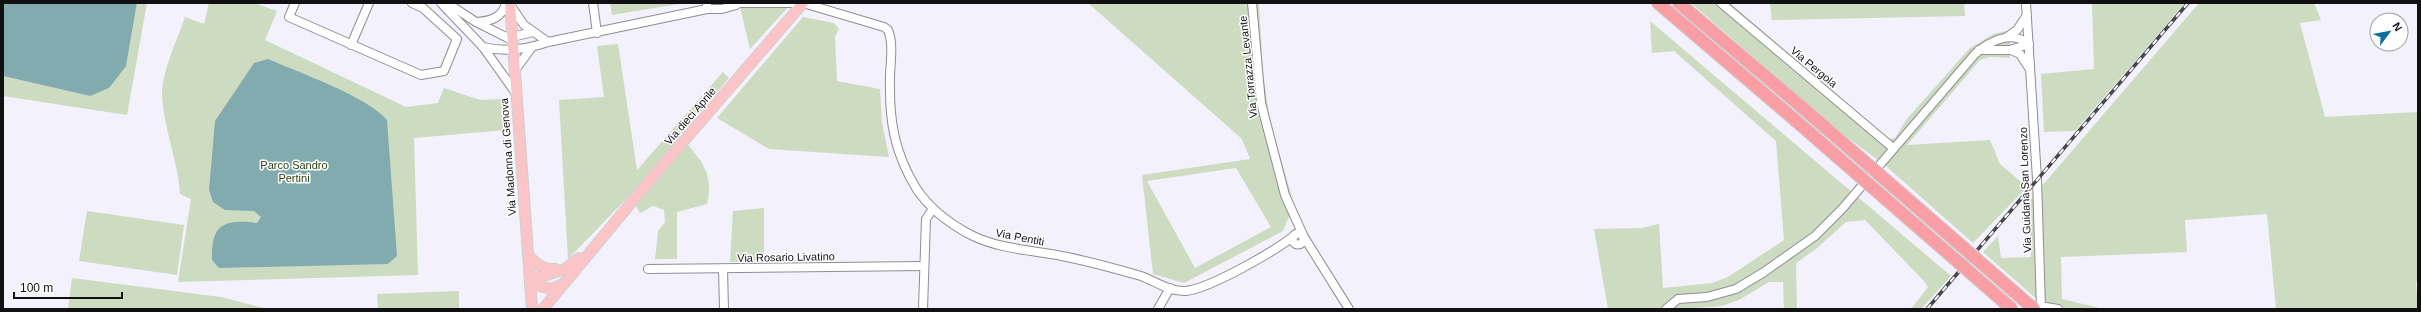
<svg xmlns="http://www.w3.org/2000/svg" width="2421" height="312" viewBox="0 0 2421 312" font-family="Helvetica,sans-serif">
  <rect width="100%" height="100%" fill="#f3f1fb"/>
  <!-- green -->
  <g fill="#cddbc1" fill-rule="evenodd">
    <path d="M137 3H147L127 115 3 96V76L90 96 126 66Z"/>
    <path d="M209 3H254L277 11 265 40 406 107 438 103 444 88 480 100 504 99 506 130 414 138 418 275 178 282 191 199 180 194C178 160 163 127 162 94 162 71 178 38 185 17L204 24Z"/>
    <path d="M610 3H685L612 15Z"/>
    <path d="M739 3H792L750 49Z"/>
    <path d="M1088 3H1259L1263 72 1270 121 1294 205 1283 231 1184 283 1153 274 1142 175 1250 159 1242 139ZM1236 168 1271 227 1195 268 1147 181Z"/>
    <path d="M1691 3H1730L1889 139 1895 138 1906 120 1970 48 1994 34 2010 30V58L1990 57 1980 60 1907 145 1990 140 2000 164 2027 187 1973 243 1886 166 1844 135Z"/>
    <path d="M1770 3H1964L1965 16 1772 20Z"/>
    <path d="M2092 3H2185L2075 131 2044 132 2041 74 2094 69Z"/>
    <path d="M2199 3H2314L2321 20 2300 23 2325 117 2418 112V282H2416L2418 309H2276L2267 214 2185 220 2187 252 2061 257 2062 299 2104 309H2048L1983 252 1998 236 2001 258 2031 257 2029 201Z"/>
    <path d="M803 17 834 23 839 29 835 37 837 81 880 89 882 123 889 157 769 149 717 118Z"/>
    <path d="M1650 21 1951 276 1921 309H1911L1928 287 1923 280 1865 220 1846 222 1816 249 1796 263 1797 309H1784L1783 282H1769L1739 300 1722 306 1683 309H1608L1594 229 1642 228 1659 224 1663 288 1712 283 1728 277 1784 240 1776 141 1674 51 1652 53Z"/>
    <path d="M618 44 637 170 723 72 729 78 680 135C699 159 715 171 707 204L677 212V259H655L658 231 665 222 664 210 653 206 640 213 630 195 568 259 559 100 604 97 597 46Z"/>
    <path d="M764 208V261L730 262 733 211Z"/>
    <path d="M87 211 184 225 177 275 79 261Z"/>
    <path d="M72 278 221 297 268 309H68Z"/>
    <path d="M459 291V309H378L377 294Z"/>
  </g>
  <!-- water -->
  <g fill="#82abb0">
    <path d="M3 3H137L126 66 109 88 90 96 3 76Z"/>
    <path d="M268 59C298 72 368 97 387 120L397 256 388 264 219 268 212 260C211 224 224 219 257 223L261 217 254 211 225 210 213 202 209 190 215 121 254 63Z"/>
  </g>
  <g fill="none" stroke-linecap="round" stroke-linejoin="round">
    <!-- minor casing -->
    <g stroke="#8f8d95" stroke-width="10">
      <g id="minor">
        <path d="M295 3 289 17 421 75 444 71 457 39 423 8 412 3"/>
        <path d="M441 3 483 47 515 92"/>
        <path d="M447 3 476 22 512 40"/>
        <path d="M593 3 597 33"/>
        <path d="M730 3H803L884 27 888 30C894 44 890 64 890 78 889 120 894 152 916 188 929 208 950 224 971 235 1001 250 1035 250 1067 257 1091 262 1117 269 1141 276 1155 281 1170 292 1186 291 1211 288 1273 252 1294 236"/>
        <path d="M1252 3 1261 103 1285 195 1303 235"/>
        <path d="M1721 3 1893 148"/>
        <path d="M2026 3 2037 179 2041 309"/>
        <path d="M511 6 524 25 548 42"/>
        <path d="M707 9H722L736 5"/>
        <path d="M477 22C491 21 502 18 506 3"/>
        <path d="M512 37 533 32"/>
        <path d="M2007 37 2017 30 2027 15"/>
        <path d="M351 45 369 3"/>
        <path d="M483 47C504 52 528 49 548 42L707 9V3"/>
        <path d="M1979 50H2010L2029 44"/>
        <path d="M2011 50 2020 54 2029 68"/>
        <path d="M515 70 532 47"/>
        <circle cx="1298" cy="239" r="5.5"/>
        <path d="M1304 237 1349 309"/>
        <path d="M648 269 924 266"/>
        <path d="M723 269 724 309"/>
        <path d="M2040 306 2058 309"/>
        <path d="M923 309 926 219 933 209"/>
        <path d="M1158 309 1170 288"/>
        <path d="M1666 309 1678 299 1707 297 1736 289 1764 272 1815 236 1842 209 1975 54C1990 41 2011 30 2029 44"/>
      </g>
    </g>
    <!-- major casing -->
    <g stroke="#cfcfd0" stroke-width="12">
      <g id="major">
        <path d="M510 3 532 309"/>
        <path d="M528 255C536 264 543 270 555 269"/>
        <path d="M530 280 565 269 579 258"/>
        <path d="M530 284 552 289 562 284"/>
        <path d="M543 309 650 180 803 3"/>
      </g>
    </g>
    <!-- highway casing -->
    <g stroke="#cfcfd0" stroke-width="14">
      <g id="highway">
        <path d="M1658 3 1795 120"/>
        <path d="M1679 3 1804 109"/>
      </g>
    </g>
    <!-- minor -->
    <use href="#minor" stroke="#fff" stroke-width="8"/>
    <!-- major -->
    <use href="#major" stroke="#fbc5c8" stroke-width="10"/>
    <!-- highway -->
    <use href="#highway" stroke="#f99ea4" stroke-width="12"/>
    <!-- rail casing -->
    <g stroke="#48474c" stroke-width="3.5">
      <path id="rail" d="M1927 309 2188 3"/>
    </g>
    <!-- rail -->
    <use href="#rail" stroke="#fff" stroke-width="2" stroke-dasharray="6" stroke-linecap="butt"/>
    <!-- highway-bridge casing -->
    <g stroke="#cfcfd0" stroke-width="14" stroke-linecap="butt">
      <g id="highway-bridge">
        <path d="M1804 109 2034 309"/>
        <path d="M1795 120 2012 309"/>
      </g>
    </g>
    <!-- highway-bridge -->
    <use href="#highway-bridge" stroke="#f99ea4" stroke-width="12"/>
  </g>
  <g text-anchor="middle" dominant-baseline="central" stroke-width="3" stroke-linejoin="round" paint-order="stroke">
    <!-- street labels -->
    <g font-size="11" fill="#111013" stroke="#fff">
      <text transform="translate(1248 67) rotate(-96)">Via Torrazza Levante</text>
      <text transform="translate(1814 67) rotate(40)">Via Pergola</text>
      <text transform="translate(690 116) rotate(-49)">Via dieci Aprile</text>
      <text transform="translate(508 157) rotate(-94)">Via Madonna di Genova</text>
      <text transform="translate(2025 190) rotate(-92)">Via Guidana San Lorenzo</text>
      <text transform="translate(1020 237) rotate(11)">Via Pentiti</text>
      <text transform="translate(786 257) rotate(-1)">Via Rosario Livatino</text>
    </g>
    <!-- park labels -->
    <g font-size="11" fill="#2b4011" stroke="#fff">
      <text x="294" y="165">Parco Sandro<tspan x="294" dy="13">Pertini</tspan></text>
    </g>
  </g>
  <!-- border -->
  <rect width="2421" height="312" fill="none" stroke="#111013" stroke-width="8"/>
  <!-- north arrow -->
  <g transform="translate(2389 32) rotate(58)"><circle r="19" fill="#ffffff" stroke="#a09fa1"/>
  <path d="M0-3L7 15L0 10L-7 15Z" fill="#0c6f9d"/>
  <text y="-6" font-size="11" font-weight="bold" text-anchor="middle" fill="#111013">N</text>
  </g>
  <!-- scale -->
  <path d="M14 292v6h108v-6" fill="none" stroke="#111013" stroke-width="2"/>
  <text x="20" y="292" font-size="12" fill="#111013" stroke="#ffffff" stroke-width="3" paint-order="stroke">100 m</text>
</svg>
